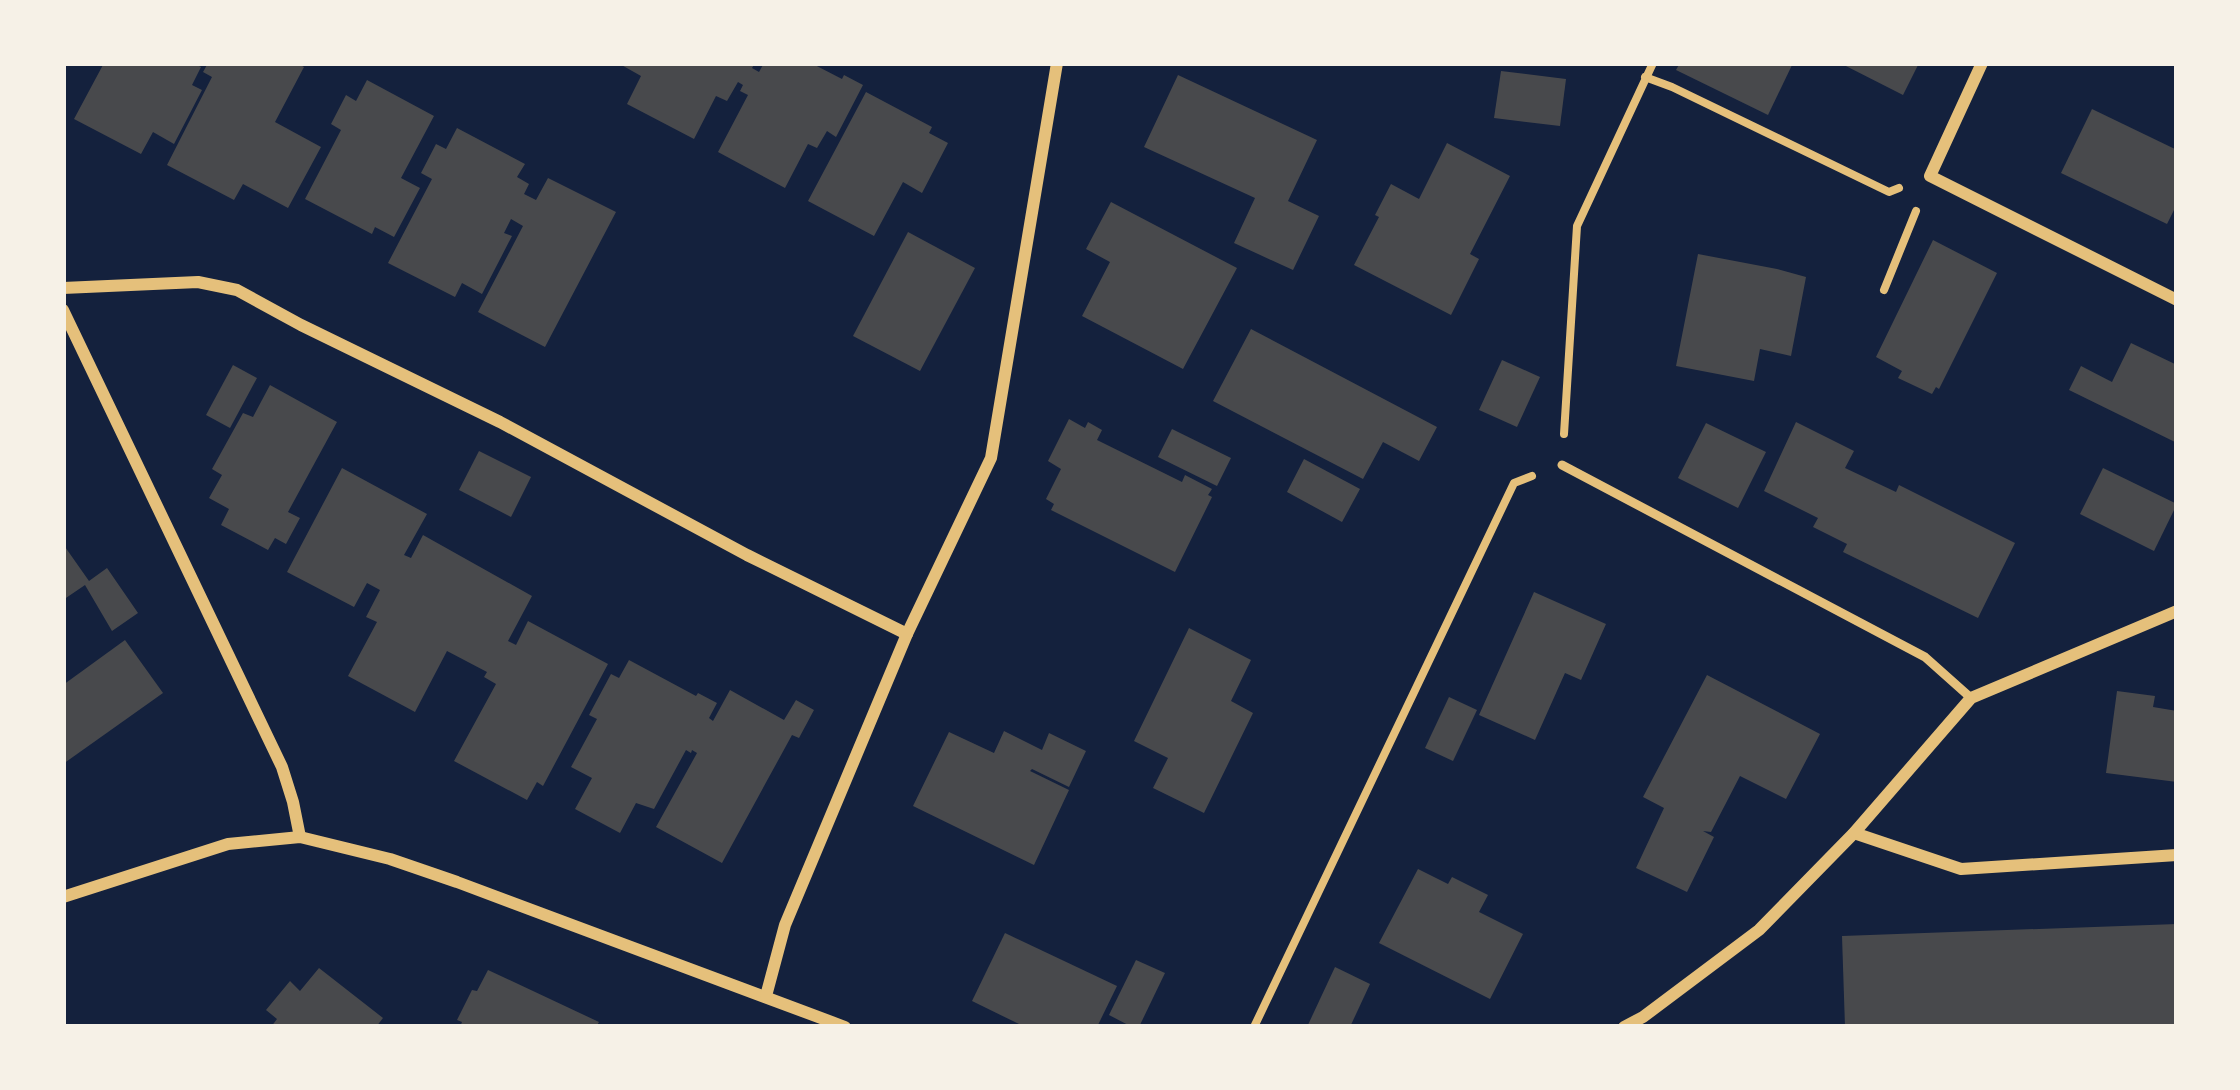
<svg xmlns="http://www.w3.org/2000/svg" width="2240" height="1090" viewBox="0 0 2240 1090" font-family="Mulish,sans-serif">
  <rect width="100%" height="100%" fill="#14213d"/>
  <!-- building -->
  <g fill="#48494c">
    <path d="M104 63H193L201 67 192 85 202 90 174 144 153 132 141 154 74 119Z"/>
    <path d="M208 63H297L304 67 275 122 321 147 288 208 243 184 234 200 167 165 212 77 203 72Z"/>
    <path d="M618 63H755L752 68 759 72 764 63H811L842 79 844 75 863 85 836 137 827 131 817 148 808 144 785 188 718 152 748 95 740 91 743 85 738 82 727 101 716 96 694 139 627 104 641 76Z"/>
    <path d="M1680 63H1793L1768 115 1676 70Z"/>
    <path d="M1840 63H1919L1903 95Z"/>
    <path d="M1501 71 1566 79 1560 126 1494 118Z"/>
    <path d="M1178 75 1317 140 1288 201 1319 216 1293 270 1234 243 1255 198 1144 147Z"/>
    <path d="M367 80 434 116 401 178 420 188 394 237 375 227 372 234 305 199 341 130 331 124 346 95 356 101Z"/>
    <path d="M866 92 932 127 929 133 948 143 922 193 903 182 874 236 808 201Z"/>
    <path d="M2092 109 2177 150V204L2167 224 2061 173Z"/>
    <path d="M457 128 525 164 517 177 529 184 524 194 536 200 548 178 616 212 545 347 478 312 523 226 511 219 504 233 512 236 482 294 462 283 455 297 388 263 432 179 421 173 436 144 446 149Z"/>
    <path d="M1447 143 1510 176 1470 254 1479 259 1451 315 1354 265 1379 217 1375 215 1391 184 1419 199Z"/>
    <path d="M1111 202 1237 268 1183 369 1082 316 1110 262 1086 249Z"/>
    <path d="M908 232 975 268 920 371 853 336Z"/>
    <path d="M1933 240 1997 273 1939 389 1936 387 1932 394 1898 378 1902 371 1876 357Z"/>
    <path d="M1698 254 1777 269 1806 277 1791 356 1760 349 1754 381 1676 366Z"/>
    <path d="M1251 329 1437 427 1419 461 1383 442 1363 479 1213 401Z"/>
    <path d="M2131 343 2177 365V443L2069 390 2081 366 2112 382Z"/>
    <path d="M1502 360 1540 377 1517 427 1479 410Z"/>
    <path d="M233 365 257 378 230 428 206 415Z"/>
    <path d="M270 385 337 422 288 512 300 518 286 544 275 538 268 550 221 525 229 509 209 498 222 475 212 469 243 413 253 417Z"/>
    <path d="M1069 419 1085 428 1088 422 1102 430 1097 440 1182 482 1185 475 1212 489 1208 495 1212 497 1175 572 1051 510 1054 504 1046 499 1061 469 1048 461Z"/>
    <path d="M1796 422 1854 451 1845 468 1896 492 1899 485 2015 543 1978 618 1843 552 1847 544 1813 527 1818 518 1764 491Z"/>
    <path d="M1706 423 1766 452 1738 508 1678 478Z"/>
    <path d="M1172 429 1231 458 1217 486 1158 457Z"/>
    <path d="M479 451 531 477 511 517 459 490Z"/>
    <path d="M1304 459 1360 489 1342 522 1287 492Z"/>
    <path d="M342 468 427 514 404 555 411 558 423 535 532 596 508 641 516 645 528 621 608 664 543 786 537 782 527 800 454 761 496 684 484 677 487 672 447 651 415 712 348 676 377 622 366 617 380 590 367 583 354 607 287 572Z"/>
    <path d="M2103 468 2177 504 2154 551 2080 514Z"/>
    <path d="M63 544 89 581 107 568 138 613 112 631 85 585 63 600Z"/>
    <path d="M1534 592 1606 624 1581 680 1565 673 1535 740 1479 715Z"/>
    <path d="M1189 628 1251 660 1231 701 1253 713 1204 813 1153 788 1168 758 1134 741Z"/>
    <path d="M125 640 163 693 63 764V685Z"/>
    <path d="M629 660 696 696 698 693 717 703 709 718 713 721 730 690 784 720 796 700 814 710 799 738 792 735 722 863 656 827 697 753 692 750 691 753 686 750 654 809 636 803 620 833 575 809 592 778 571 767 597 719 589 715 611 674 619 678Z"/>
    <path d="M1707 675 1820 734 1786 799 1740 776 1711 832 1703 831 1714 837 1687 892 1636 868 1664 808 1643 797Z"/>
    <path d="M2117 691 2155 696 2153 707 2177 711V782L2106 773Z"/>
    <path d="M1449 697 1477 710 1453 761 1425 748Z"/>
    <path d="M1004 731 1042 750 1049 733 1086 751 1069 787 1032 769 1030 771 1069 790 1034 865 913 806 949 732 994 753Z"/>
    <path d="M1418 869 1448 884 1452 877 1488 895 1479 912 1523 934 1490 999 1379 943Z"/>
    <path d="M2177 924V1027H1845L1842 936Z"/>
    <path d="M1005 933 1117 986 1097 1027H1025L972 1001Z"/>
    <path d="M1136 960 1165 973 1139 1027H1132L1109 1015Z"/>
    <path d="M1335 967 1370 984 1350 1027H1307Z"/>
    <path d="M319 968 383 1018 376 1027H271L277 1019 266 1010 290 981 300 991Z"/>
    <path d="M488 970 599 1022 596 1027H460L462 1022 457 1020 472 990 477 991Z"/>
  </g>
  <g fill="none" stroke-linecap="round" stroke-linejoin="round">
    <!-- path -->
    <g stroke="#e5c07b" stroke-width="8">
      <path d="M1645 77 1672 87 1889 192 1899 188"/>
      <path d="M1884 290 1916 211"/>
      <path d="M1564 434 1577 226 1653 63"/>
      <path d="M1254 1027 1514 483 1532 476"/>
    </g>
    <!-- service -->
    <path stroke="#e5c07b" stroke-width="9" d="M1562 465 1925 657 1971 698"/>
    <!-- minor -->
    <g stroke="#e5c07b" stroke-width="12">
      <path d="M1982 63 1930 176 2177 300"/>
      <path d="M63 288 198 282 237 290 301 325 500 422 747 555 907 634"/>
      <path d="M63 310 282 767 293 802 300 837"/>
      <path d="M1854 833 1961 869 2177 855"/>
      <path d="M63 897 228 844 300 837 390 859 457 882 845 1027"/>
      <path d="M766 996 785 925 907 634 991 458 1057 63"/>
      <path d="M1624 1027 1643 1017 1759 930 1854 833 1971 698 2177 611"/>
    </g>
  </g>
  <!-- border -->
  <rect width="2240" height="1090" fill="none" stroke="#f6f1e7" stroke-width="132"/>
</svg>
